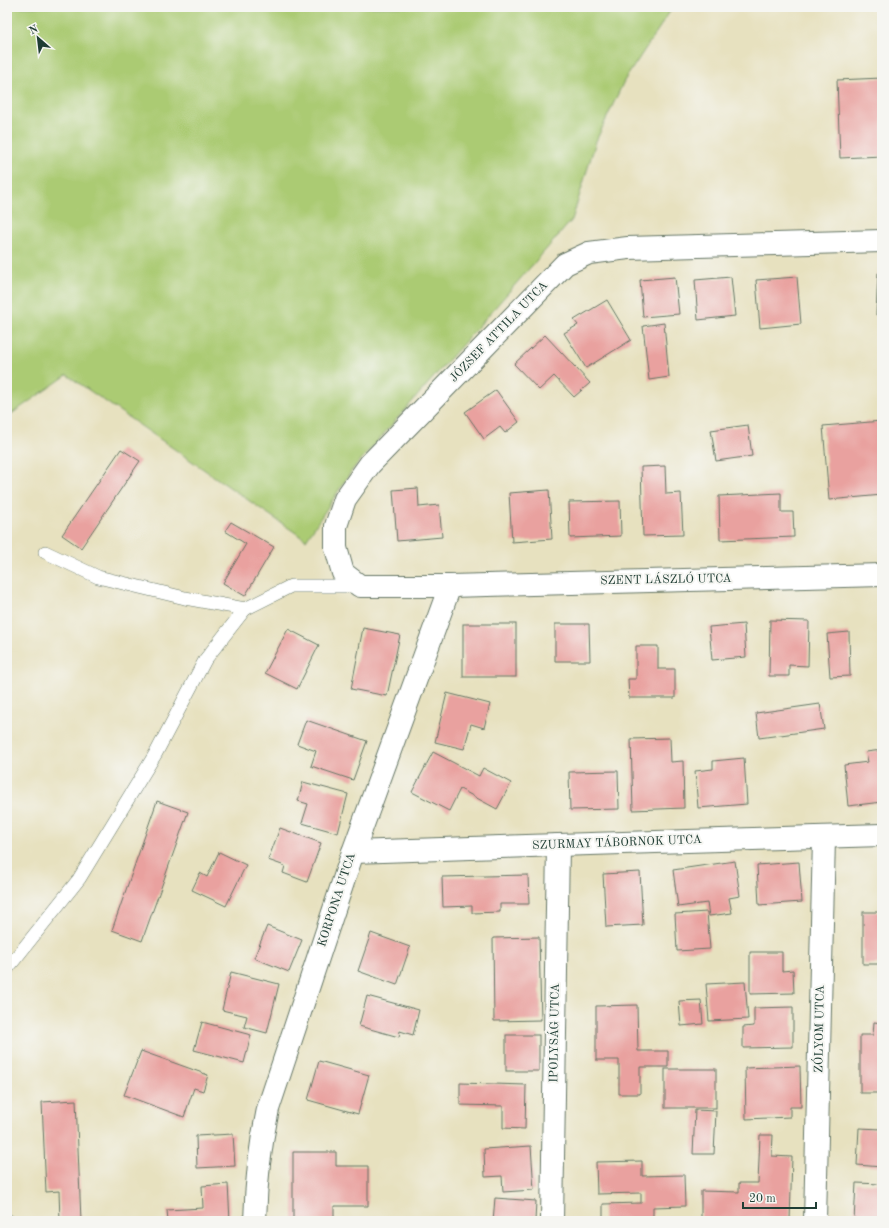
<svg xmlns="http://www.w3.org/2000/svg" width="889" height="1228" viewBox="0 0 889 1228" font-family="'Old Standard TT',serif">
  <rect width="100%" height="100%" fill="#f6f6f2"/>
  <filter id="ink" filterUnits="userSpaceOnUse"><feTurbulence type="fractalNoise" baseFrequency=".025" numOctaves="2"/><feDisplacementMap in="SourceGraphic" scale="8" xChannelSelector="R" yChannelSelector="G"/><feConvolveMatrix kernelMatrix="1 2 1 2 8 2 1 2 1" color-interpolation-filters="sRGB"/></filter>
  <filter id="wash" filterUnits="userSpaceOnUse"><feTurbulence type="fractalNoise" baseFrequency=".012" numOctaves="4" result="noise"/><feDisplacementMap in="SourceGraphic" scale="16" xChannelSelector="R" yChannelSelector="G"/><feGaussianBlur stdDeviation="0.9" result="paint"/><feColorMatrix in="noise" values="0 0 0 0 0 0 0 0 0 0 0 0 0 0 0 0 0 1.4 0 .05"/><feComposite in="paint" operator="in"/></filter>
  <g filter="url(#wash)">
    <rect width="100%" height="100%" fill="#e7e1bf"/>
    <!-- green -->
    <path fill="#abcb73" stroke="#658454" d="M7 7H673L624 81 596 141 572 220 353 469 306 540 67 375 7 417Z"/>
    <g id="blocks">
      <!-- building -->
      <g fill="#e9a19f">
        <path d="M882 78V156L840 158 837 80Z"/>
        <path d="M878 273H882V315H876Z"/>
        <path d="M675 277 679 314 643 317 640 280Z"/>
        <path d="M731 277 735 316 698 320 695 280Z"/>
        <path d="M797 277 801 324 760 328 756 280Z"/>
        <path d="M607 300 631 340 586 368 564 333 578 325 574 320Z"/>
        <path d="M664 323 669 377 649 380 643 326Z"/>
        <path d="M545 335 590 383 574 397 554 376 539 390 514 364Z"/>
        <path d="M496 390 519 422 505 433 500 427 484 439 465 412Z"/>
        <path d="M882 421V495L829 500 823 426Z"/>
        <path d="M748 425 752 456 716 461 711 430Z"/>
        <path d="M121 449 140 461 81 548 62 535Z"/>
        <path d="M665 466 666 494 681 493 683 535 643 536 641 467Z"/>
        <path d="M418 488 419 507 439 505 442 537 397 541 393 490Z"/>
        <path d="M549 490 552 539 512 542 509 493Z"/>
        <path d="M781 493V512H793L794 537 720 540 719 496Z"/>
        <path d="M620 501 621 536 570 538 569 502Z"/>
        <path d="M231 522 274 547 245 596 223 583 246 544 225 531Z"/>
        <path d="M770 620 809 621 808 666 789 665V676H769Z"/>
        <rect x="463" y="624" width="53" height="53"/>
        <path d="M555 624H589L590 661H555Z"/>
        <path d="M744 624 746 657 712 660 709 627Z"/>
        <path d="M363 628 400 635 387 696 351 689Z"/>
        <path d="M288 629 319 645 297 689 265 673Z"/>
        <path d="M849 632 850 676 830 677 827 634Z"/>
        <path d="M636 646H658V669H675V698H629L628 679H636Z"/>
        <path d="M447 693 490 704 484 728 471 724 464 749 435 742Z"/>
        <path d="M820 704 824 729 759 738 756 713Z"/>
        <path d="M306 720 367 741 353 780 311 766 316 751 297 744Z"/>
        <path d="M670 738 671 762 683 761 684 808 633 810 631 739Z"/>
        <path d="M882 750V802L848 806 844 765 868 762 866 752Z"/>
        <path d="M433 752 479 776 483 768 511 783 497 809 460 789 449 811 412 792Z"/>
        <path d="M744 758 747 804 698 808 695 771 713 769V761Z"/>
        <path d="M618 771 619 809 570 810 569 772Z"/>
        <path d="M303 782 348 794 338 833 302 823 308 804 298 801Z"/>
        <path d="M157 801 188 812 142 941 112 930Z"/>
        <path d="M280 828 321 843 307 882 283 873 285 866 268 860Z"/>
        <path d="M219 852 246 865 226 906 192 890 200 873 207 877Z"/>
        <path d="M735 861 740 896 729 898 732 913 709 916 707 903 678 907 673 870Z"/>
        <path d="M799 862 802 902 759 905 757 865Z"/>
        <path d="M640 872 643 925 606 927 603 874Z"/>
        <path d="M528 875 529 904H500V912L472 913V906L443 907 442 877Z"/>
        <path d="M707 912 710 949 677 951 675 914Z"/>
        <rect x="863" y="912" width="19" height="52"/>
        <path d="M267 926 302 940 289 972 254 958Z"/>
        <path d="M371 933 410 947 397 985 358 971Z"/>
        <path d="M539 937 541 1020 494 1021 493 938Z"/>
        <path d="M750 952H782V971L793 970 794 993 750 994Z"/>
        <path d="M231 972 279 984 267 1033 244 1027 247 1016 222 1010Z"/>
        <path d="M745 982 748 1019 709 1021 706 984Z"/>
        <path d="M367 996 419 1010 413 1035 400 1031 399 1037 359 1026Z"/>
        <path d="M701 1000 703 1024 681 1026 679 1001Z"/>
        <path d="M637 1005 638 1051H668V1067H640V1094H619V1060H596V1006Z"/>
        <path d="M793 1007V1047L743 1048V1027L754 1026V1008Z"/>
        <path d="M202 1022 251 1035 244 1063 194 1050Z"/>
        <path d="M874 1022 882 1023V1093H860V1035H873Z"/>
        <rect x="506" y="1035" width="33" height="36"/>
        <path d="M141 1051 208 1075 203 1091 194 1088 184 1117 124 1095Z"/>
        <path d="M319 1061 369 1075 358 1114 308 1100Z"/>
        <path d="M800 1066 801 1107H790V1117L746 1119 745 1068Z"/>
        <rect x="665" y="1069" width="51" height="39"/>
        <path d="M460 1083 526 1085 525 1129 503 1128V1106L460 1105Z"/>
        <path d="M76 1100 81 1221H60L59 1191 46 1192 42 1102Z"/>
        <path d="M695 1110 716 1111 714 1154H693Z"/>
        <path d="M859 1128 882 1129V1167L857 1165Z"/>
        <path d="M233 1134 235 1166 197 1168 196 1136Z"/>
        <path d="M760 1135H773L772 1156 792 1157 790 1221 701 1218V1191L739 1192V1183H758Z"/>
        <path d="M531 1146 534 1190 503 1192 502 1176 485 1177 484 1149Z"/>
        <path d="M293 1152H336V1166H368V1206H334V1221H293Z"/>
        <path d="M642 1161V1176L684 1175 685 1206 653 1207V1221H603V1204L641 1203V1193L597 1194 596 1162Z"/>
        <path d="M856 1183 882 1184V1221H854Z"/>
        <path d="M228 1184 230 1221H168L167 1210 203 1208 202 1186Z"/>
        <path d="M495 1198 536 1201 535 1221H493Z"/>
      </g>
    </g>
  </g>
  <g filter="url(#ink)">
    <use href="#blocks" fill-opacity="0" stroke="#657665" stroke-width="1"/>
    <g fill="none" stroke-linecap="round" stroke-linejoin="round">
      <!-- service casing -->
      <g stroke="#657665" stroke-width="14">
        <g id="service">
          <path d="M45 552 98 577 185 598 245 609 291 586H359"/>
          <path d="M7 969 79 879 156 753 205 660 245 609"/>
          <path d="M7 1220 8 1221"/>
        </g>
      </g>
      <!-- minor casing -->
      <g stroke="#657665" stroke-width="24">
        <g id="minor">
          <path d="M882 241 628 248 589 253 565 264 370 464 345 499 336 526V548L343 573 360 586H450L882 575"/>
          <path d="M353 852 558 845 882 835"/>
          <path d="M255 1221C256 1183 260 1146 268 1109L353 852 450 586"/>
          <path d="M552 1221 558 845"/>
          <path d="M815 1221 824 838"/>
        </g>
      </g>
      <!-- service -->
      <use href="#service" stroke="#fff" stroke-width="13"/>
      <!-- minor -->
      <use href="#minor" stroke="#fff" stroke-width="22"/>
    </g>
  </g>
  <g text-anchor="middle" dominant-baseline="central" stroke-width="4" stroke-linejoin="round" paint-order="stroke">
    <!-- street labels -->
    <g font-size="12" fill="#1f3d34" stroke="#f6f6f2">
      <text transform="translate(499 332) rotate(-46)">JÓZSEF ATTILA UTCA</text>
      <text transform="translate(666 580) rotate(-1)">SZENT LÁSZLÓ UTCA</text>
      <text transform="translate(617 843) rotate(-2)">SZURMAY TÁBORNOK UTCA</text>
      <text transform="translate(337 900) rotate(-72)">KORPONA UTCA</text>
      <text transform="translate(820 1029) rotate(-89)">ZÓLYOM UTCA</text>
      <text transform="translate(555 1033) rotate(-89)">IPOLYSÁG UTCA</text>
    </g>
  </g>
  <!-- margin -->
  <rect width="889" height="1228" fill="none" stroke="#f6f6f2" stroke-width="24"/>
  <!-- north arrow -->
  <g transform="translate(38 38) rotate(332)" stroke="#f6f6f2" stroke-width="3" paint-order="stroke">
  <path d="M0-3L7 15L0 10L-7 15Z" fill="#1f3d34"/>
  <text y="-6" font-size="11" font-weight="bold" text-anchor="middle" fill="#1f3d34">N</text>
  </g>
  <!-- scale -->
  <path d="M743 1202v6h73v-6" fill="none" stroke="#1f3d34" stroke-width="2"/>
  <text x="749" y="1202" font-size="12" fill="#1f3d34" stroke="#f6f6f2" stroke-width="3" paint-order="stroke">20 m</text>
</svg>
